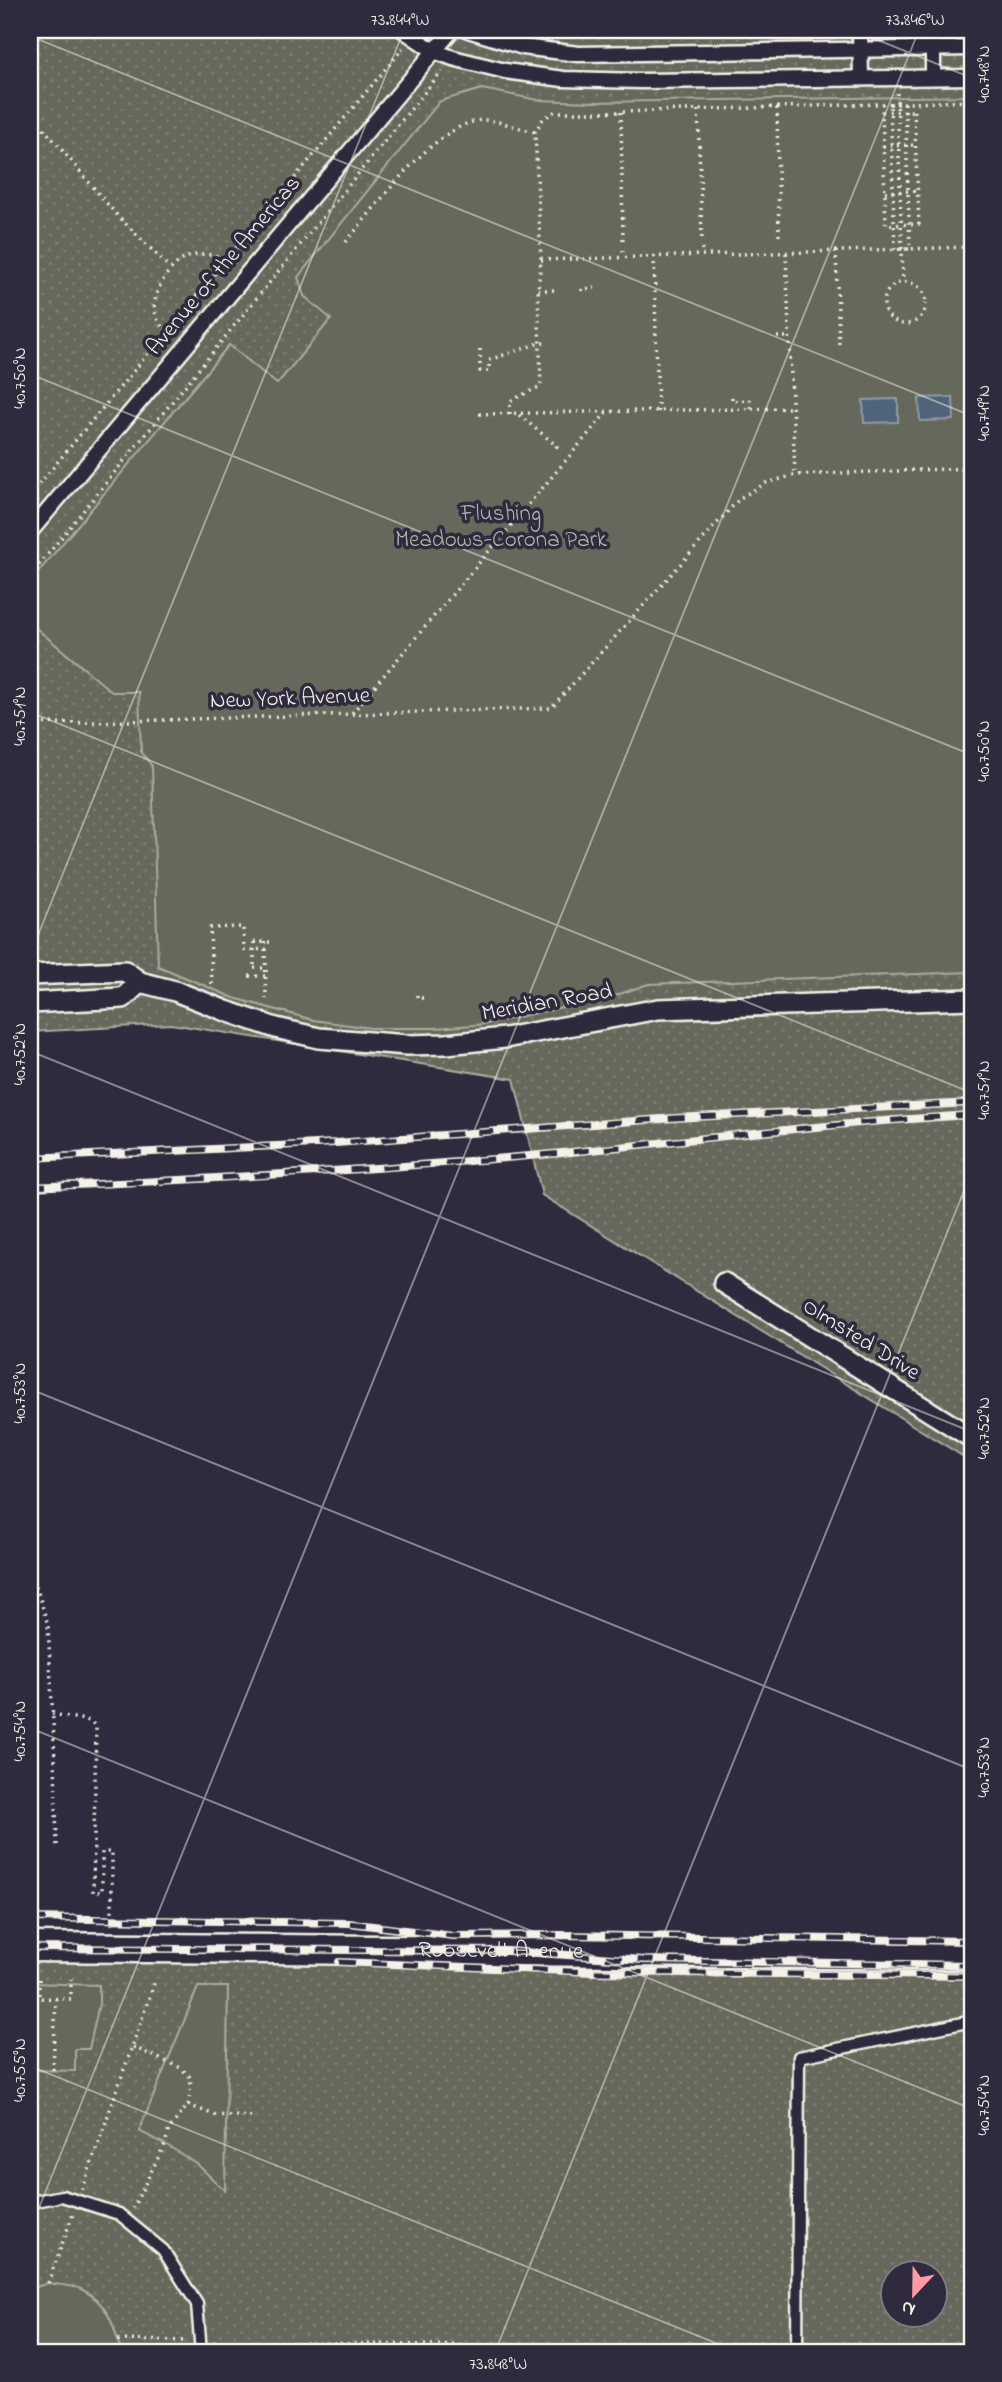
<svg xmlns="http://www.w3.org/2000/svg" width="1002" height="2382" viewBox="0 0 1002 2382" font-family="'Indie Flower',sans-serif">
  <defs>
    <pattern id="park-dots" width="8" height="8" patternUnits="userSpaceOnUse" patternTransform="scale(1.75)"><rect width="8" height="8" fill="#65685a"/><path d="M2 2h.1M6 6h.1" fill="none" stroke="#7c7e72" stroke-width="1.8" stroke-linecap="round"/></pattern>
  </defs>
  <rect width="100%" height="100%" fill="#2f2a3d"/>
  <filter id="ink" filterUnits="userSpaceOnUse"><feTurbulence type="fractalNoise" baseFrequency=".0143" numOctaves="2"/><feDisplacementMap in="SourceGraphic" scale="14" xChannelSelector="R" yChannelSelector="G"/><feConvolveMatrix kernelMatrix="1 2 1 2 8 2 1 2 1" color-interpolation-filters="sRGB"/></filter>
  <g filter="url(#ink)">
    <!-- park -->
    <g fill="url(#park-dots)" stroke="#acaca1" stroke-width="2" fill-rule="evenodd">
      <path d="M30 30H972V1462L542 1195 514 1079 171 1024 30 1032Z"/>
      <path d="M30 1947 972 1955V2352H30ZM894 2274H936V2316H894Z"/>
    </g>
    <!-- garden -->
    <g fill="#65685a" stroke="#acaca1" stroke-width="2">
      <path d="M482 89 538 100 592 102 972 96V972L648 984 617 995 487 1024 435 1028H371L313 1020 234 998 158 966 152 766 141 752 139 692H112L30 623V582L229 345 277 384 331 319 304 296 298 277 440 101Z"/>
      <path d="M30 1983 99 1985V2004L89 2049H75V2071L30 2070Z"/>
      <path d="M198 1987H228L225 2191 197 2164 165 2144 139 2131Z"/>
      <path d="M48 2283C58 2285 72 2285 81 2289 108 2302 114 2326 121 2352H30V2289Z"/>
    </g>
    <!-- water -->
    <g fill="#4f647a" stroke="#919ca6" stroke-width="2">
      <path d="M953 397 954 420 920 421 919 398Z"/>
      <path d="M898 399V422L864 423 863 400Z"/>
    </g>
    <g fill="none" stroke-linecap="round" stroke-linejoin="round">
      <!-- service casing -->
      <g stroke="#f4f1e8" stroke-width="15">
        <g id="service">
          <path d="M30 2202 62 2196 119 2214 163 2250 197 2304 201 2352"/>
          <path d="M797 2352 799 2057 972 2021"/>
        </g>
      </g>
      <!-- pedestrian casing -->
      <g stroke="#f4f1e8" stroke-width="19">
        <g id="pedestrian">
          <path d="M403 30 434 51 453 58 505 71 563 79 641 81 972 77"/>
          <path d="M468 30 523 47 578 54 972 48"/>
          <path d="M860 30 861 78"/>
          <path d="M933 30V77"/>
          <path d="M30 532 452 30"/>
        </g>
      </g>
      <!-- minor casing -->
      <g stroke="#f4f1e8" stroke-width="24">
        <g id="minor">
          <path d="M30 975 125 971 140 982 175 991 226 1011 276 1028 319 1038 407 1045 446 1044 505 1038 658 1009 972 999"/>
          <path d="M30 1003 123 998 140 982"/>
          <path d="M724 1283 972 1438"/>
        </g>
      </g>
      <!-- secondary casing -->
      <g stroke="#f4f1e8" stroke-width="33">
        <g id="secondary">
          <path id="s1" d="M30 1947 972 1955"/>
        </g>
      </g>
      <!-- path -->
      <g stroke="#f4f1e8" stroke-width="3.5" stroke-dasharray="2 5" stroke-linecap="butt">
        <path d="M897 93 903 282"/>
        <path d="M890 104H905L910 249H895Z"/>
        <path d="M777 108 779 237"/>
        <path d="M698 110 702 240"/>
        <path d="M914 111 919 224 886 225 882 112Z"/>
        <path d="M30 112 115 213 170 268"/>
        <path d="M621 112 623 242"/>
        <path d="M883 146 916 145"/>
        <path d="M885 192 917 191"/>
        <path d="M346 242C377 206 433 125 482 120 495 119 521 129 535 132"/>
        <path d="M970 247 972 313"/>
        <path d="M702 248 703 255"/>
        <path d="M623 250V257"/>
        <path d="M836 251 839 346"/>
        <path d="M786 253 795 474"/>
        <path d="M654 256 658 412"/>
        <path d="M541 260 972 247"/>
        <circle cx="905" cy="303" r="21"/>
        <path d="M538 290H557V292"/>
        <path d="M582 291V289L595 288"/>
        <path d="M166 332C162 327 156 319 155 313 153 304 156 295 160 286 173 258 197 247 227 259"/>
        <path d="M777 337H789"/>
        <path d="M480 349V371H489V360L539 343H549"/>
        <path d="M732 397V401L750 400 751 409"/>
        <path d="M479 414 792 408"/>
        <path d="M510 414V401L541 386 538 290 541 260 535 132 543 119 554 112H621L972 101"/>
        <path d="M519 415 557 446 554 450"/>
        <path d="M30 495 403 48"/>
        <path d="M30 559 38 566"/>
        <path d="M30 576 442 71"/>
        <path d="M352 713 606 413"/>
        <path d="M30 724 551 708 740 498 766 483 795 475 972 468"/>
        <path d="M254 942H271"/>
        <path d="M254 968H264"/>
        <path d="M249 976H266V949"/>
        <path d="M212 984 210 928 243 927 244 950 271 949"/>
        <path d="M417 995V998H427"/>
        <path d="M30 1566 48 1625 55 1760 57 1850"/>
        <path d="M52 1714 91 1721 96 1728 93 1892H102V1852H112V1925"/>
        <path d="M39 1979V1998L71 1999V1979"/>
        <path d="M133 2047 181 2068 189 2076 191 2085 188 2105 169 2129 165 2144 133 2208"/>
        <path d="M53 2070 56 1999"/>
        <path d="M188 2105 215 2115 252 2117"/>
        <path d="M82 2190 155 1981"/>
        <path d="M48 2283 73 2214"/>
        <path d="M118 2340 186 2341"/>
        <path d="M214 2342 784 2350"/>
      </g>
      <!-- service -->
      <use href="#service" stroke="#2f2a3d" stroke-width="10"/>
      <!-- pedestrian -->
      <use href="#pedestrian" stroke="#2f2a3d" stroke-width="14"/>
      <!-- minor -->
      <use href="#minor" stroke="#2f2a3d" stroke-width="19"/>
      <!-- secondary -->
      <use href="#secondary" stroke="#2f2a3d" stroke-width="28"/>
      <!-- rail casing -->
      <g stroke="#f4f1e8" stroke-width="8">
        <g id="rail">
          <path d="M30 1158 336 1143 675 1118 972 1103"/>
          <path d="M30 1187C200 1180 371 1170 541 1155 685 1141 828 1123 972 1115"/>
          <path d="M30 1918 349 1923 453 1936 560 1935 972 1941"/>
          <path d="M30 1948 507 1951 643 1960 972 1965"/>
          <path d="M339 1962 593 1972 972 1976"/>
        </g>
      </g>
      <!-- rail -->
      <use href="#rail" stroke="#2f2a3d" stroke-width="5" stroke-dasharray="16" stroke-linecap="butt"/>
      <!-- path-bridge -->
      <g stroke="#f4f1e8" stroke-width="3.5" stroke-dasharray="2 5" stroke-linecap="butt">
        <path d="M254 942V968"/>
        <path d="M265 942 266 999"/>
      </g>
    </g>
  </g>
  <!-- ticks -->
  <path fill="none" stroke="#f4f1e8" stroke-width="2" stroke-opacity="0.45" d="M853 30 972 78M30 36 972 416M30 374 972 755M30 712 972 1093M30 955 404 30M30 1051 972 1432M30 1389 972 1770M30 1728 972 2109M30 2066 738 2352M30 2230 919 30M495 2352 972 1171"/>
  <g text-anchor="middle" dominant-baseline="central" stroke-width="7" stroke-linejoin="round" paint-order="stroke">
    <!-- street labels -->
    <g font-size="23" fill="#f4f1e8" stroke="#2f2a3d">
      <text transform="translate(224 266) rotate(-50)">Avenue of the Americas</text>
      <text transform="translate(290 699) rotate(-2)">New York Avenue</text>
      <text transform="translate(547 1003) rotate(-10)">Meridian Road</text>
      <text transform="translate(861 1340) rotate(32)">Olmsted Drive</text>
      <text stroke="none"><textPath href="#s1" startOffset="471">Roosevelt Avenue</textPath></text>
    </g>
    <!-- park labels -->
    <g font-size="23" fill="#b4b3a8" stroke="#2f2a3d">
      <text x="501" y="514">Flushing<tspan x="501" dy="26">Meadows-Corona Park</tspan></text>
    </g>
  </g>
  <!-- margin -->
  <rect width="1002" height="2382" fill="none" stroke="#2f2a3d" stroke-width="77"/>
  <!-- north arrow -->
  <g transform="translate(914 2294) rotate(202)"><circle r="33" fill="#2f2a3d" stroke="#7e7a81" stroke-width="2"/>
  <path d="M0-5L12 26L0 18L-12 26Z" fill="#ff9aa2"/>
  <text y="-10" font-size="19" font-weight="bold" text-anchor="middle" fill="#f4f1e8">N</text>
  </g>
  <rect x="38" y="38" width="926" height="2306" fill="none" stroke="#f4f1e8" stroke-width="2.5"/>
  <g font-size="18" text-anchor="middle" fill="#f4f1e8">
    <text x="400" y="25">73.844°W</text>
    <text x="915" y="25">73.846°W</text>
    <text transform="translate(983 74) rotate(-90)" y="6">40.748°N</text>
    <text transform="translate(19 378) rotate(-90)" y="6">40.750°N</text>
    <text transform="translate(983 413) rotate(-90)" y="6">40.749°N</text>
    <text transform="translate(19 716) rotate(-90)" y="6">40.751°N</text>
    <text transform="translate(983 751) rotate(-90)" y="6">40.750°N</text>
    <text transform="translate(19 1054) rotate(-90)" y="6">40.752°N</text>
    <text transform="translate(983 1090) rotate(-90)" y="6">40.751°N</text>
    <text transform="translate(19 1393) rotate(-90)" y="6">40.753°N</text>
    <text transform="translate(983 1428) rotate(-90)" y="6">40.752°N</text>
    <text transform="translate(19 1731) rotate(-90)" y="6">40.754°N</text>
    <text transform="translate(983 1767) rotate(-90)" y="6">40.753°N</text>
    <text transform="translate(19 2070) rotate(-90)" y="6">40.755°N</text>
    <text transform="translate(983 2105) rotate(-90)" y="6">40.754°N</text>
    <text x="498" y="2369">73.848°W</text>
  </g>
</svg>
